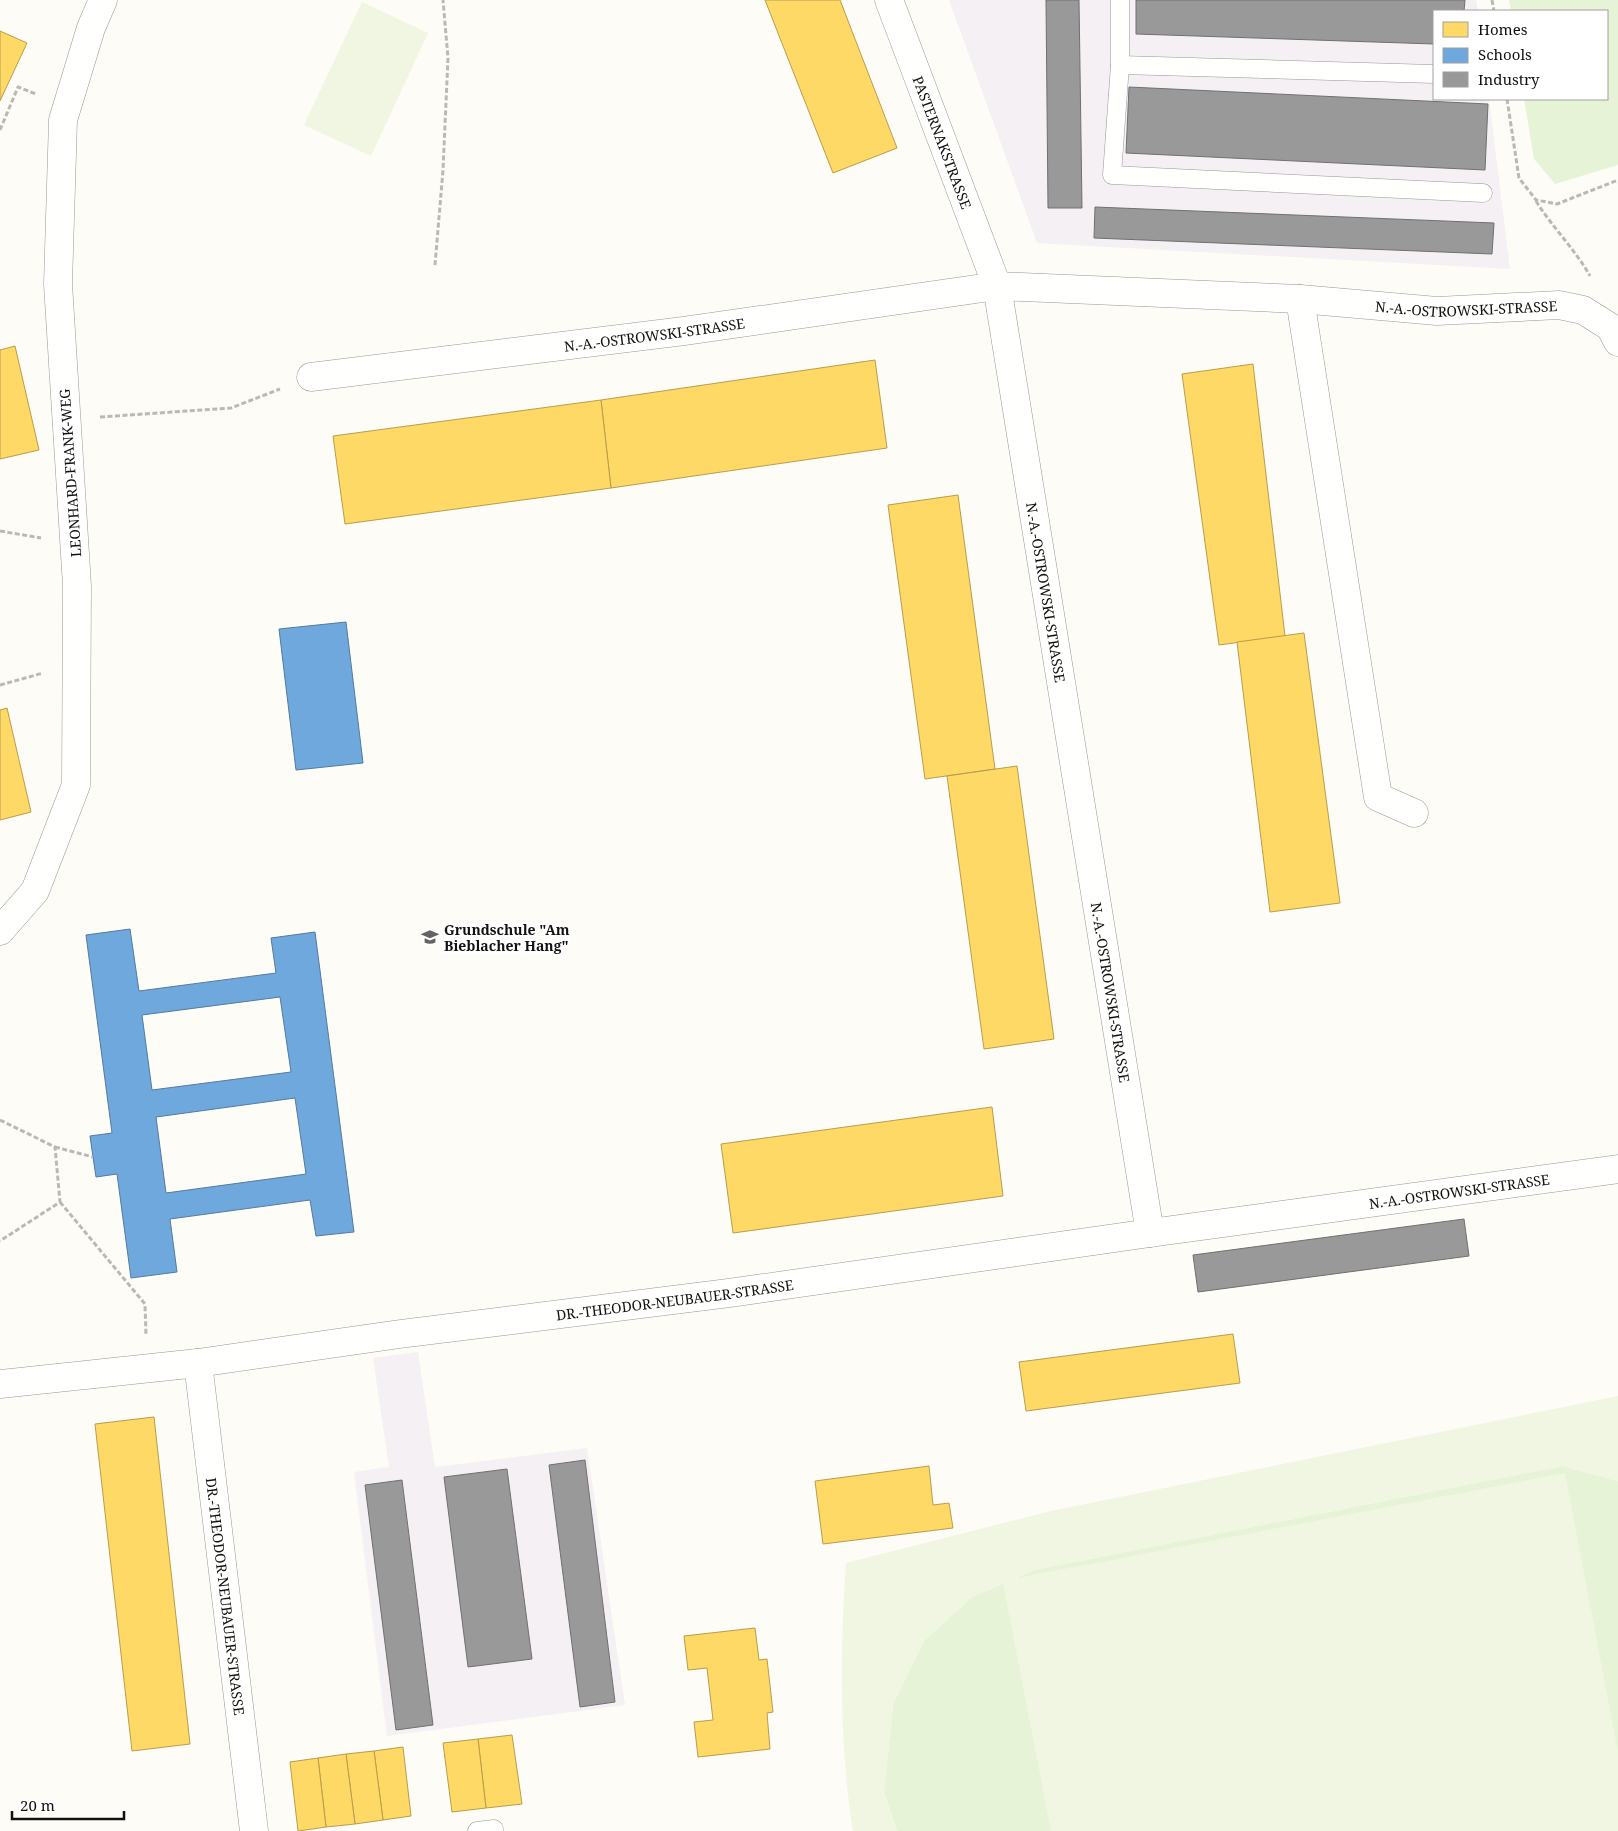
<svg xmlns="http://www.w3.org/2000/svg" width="1618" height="1831" viewBox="0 0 1618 1831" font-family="'Noto Serif',serif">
  <rect width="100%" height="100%" fill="#fdfcf7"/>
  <!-- industrial -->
  <g fill="#f5f0f3">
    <path d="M949 0H1476L1478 11H1434V99H1489L1510 269 1037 243Z"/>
    <path d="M418 1352 435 1467 587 1448 625 1705 387 1736 354 1472 389 1467 373 1358Z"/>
  </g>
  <!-- green -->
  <g fill="#e7f3d7">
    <path d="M1509 0H1618V165L1555 184 1534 159 1524 99H1607V11H1511Z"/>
    <path d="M1562 1466 1618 1481V1831H897L884 1792 893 1704 924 1641 972 1597 1034 1570Z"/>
  </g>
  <!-- pitch -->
  <g fill="#f0f6e1">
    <path d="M362 2 428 33 371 156 304 125Z"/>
    <path d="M1618 1396V1481L1562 1466 1034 1570 1012 1579 1565 1473 1618 1752V1831H1051L1003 1583 972 1597 924 1641 893 1704 884 1792 897 1831H853C839 1742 840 1652 846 1563L1051 1511Z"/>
  </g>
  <!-- homes -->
  <g fill="#ffd966" stroke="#b89d4c">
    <path d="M765 0H840L897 148 833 173Z"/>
    <path d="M0 31 27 43 0 101Z"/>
    <path d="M15 346 39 450 0 459V350Z"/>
    <path d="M875 360 887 448 611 488 601 400Z"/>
    <path d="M1253 364 1285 636 1219 645 1182 374Z"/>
    <path d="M601 400 611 488 345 524 333 436Z"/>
    <path d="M958 495 995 769 925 779 888 505Z"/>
    <path d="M1304 633 1340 903 1270 912 1237 642Z"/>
    <path d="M7 708 31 812 0 820V710Z"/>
    <path d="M1017 766 1054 1039 984 1049 947 776Z"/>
    <path d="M992 1107 1003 1196 733 1233 721 1144Z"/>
    <path d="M1233 1334 1240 1383 1026 1411 1019 1362Z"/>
    <path d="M154 1417 190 1744 132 1751 95 1424Z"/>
    <path d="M929 1466 933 1505 949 1503 953 1528 823 1544 815 1481Z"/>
    <path d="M755 1628 759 1660 767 1659 773 1712 767 1713 770 1749 698 1757 694 1722 713 1720 707 1668 688 1670 684 1636Z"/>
    <path d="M512 1735 522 1804 486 1808 478 1739Z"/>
    <path d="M478 1739 486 1808 452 1812 443 1743Z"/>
    <path d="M403 1747 411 1816 383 1820 374 1751Z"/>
    <path d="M374 1751 383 1820 355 1824 346 1754Z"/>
    <path d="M346 1754 355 1824 326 1827 318 1758Z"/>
    <path d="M318 1758 326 1827 298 1831 290 1762Z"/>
  </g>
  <!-- schools -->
  <g fill="#6fa8dc" stroke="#537b9f" fill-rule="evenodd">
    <path d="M346 622 363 763 296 770 279 629Z"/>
    <path d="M130 929 139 991 276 973 271 938 315 932 354 1232 316 1236 310 1200 170 1219 177 1272 131 1278 117 1174 96 1177 93 1157 90 1136 112 1133 86 935ZM280 997 291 1072 152 1090 142 1015ZM295 1098 306 1174 166 1193 156 1117Z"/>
  </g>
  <!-- industry -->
  <g fill="#999" stroke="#707070">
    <path d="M1046 0H1079L1082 208H1048Z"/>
    <path d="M1136 0H1465L1464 11H1434V44L1136 34Z"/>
    <path d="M1129 87 1488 104 1485 170 1126 153Z"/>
    <path d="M1095 207 1494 223 1492 254 1094 238Z"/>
    <path d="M1464 1219 1469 1256 1198 1292 1193 1255Z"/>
    <path d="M585 1460 615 1702 580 1707 549 1465Z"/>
    <path d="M507 1469 532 1659 468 1667 444 1477Z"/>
    <path d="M402 1480 433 1725 396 1730 365 1485Z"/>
  </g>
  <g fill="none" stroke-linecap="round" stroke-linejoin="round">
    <!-- service casing -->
    <g stroke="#979795" stroke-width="19">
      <g id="service">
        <path d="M1120 0V65L1112 175 1483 193"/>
        <path d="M1120 65 1434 74"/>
        <path d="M477 1831 494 1829"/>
      </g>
    </g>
    <!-- minor casing -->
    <g stroke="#979795" stroke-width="29">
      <g id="minor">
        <path id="s1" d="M889 0 997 286 1150 1233"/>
        <path d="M1300 299 1378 797 1414 813"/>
        <path id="s2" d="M311 377 684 331 997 286 1300 299 1437 311 1559 305 1583 310 1610 327 1618 342"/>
        <path d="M0 931 35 891 76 785 77 586 58 284 63 120 91 28 103 0"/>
        <path id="s3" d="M198 1363 254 1831"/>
        <path id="s4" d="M0 1384 198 1363 400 1334 729 1293 1150 1233 1618 1169"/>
      </g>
    </g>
    <!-- path -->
    <g stroke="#b9b9b8" stroke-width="3" stroke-dasharray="5 2.5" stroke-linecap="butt">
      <path d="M1492 0 1494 11"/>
      <path d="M1507 99 1519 178 1536 200 1557 204 1618 180"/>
      <path d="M0 130 18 87 36 94"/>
      <path d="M1536 201C1552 227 1575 249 1590 276"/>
      <path d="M435 265 443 170 448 58 443 0"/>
      <path d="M100 417 231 408 280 389"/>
      <path d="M0 531 41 538"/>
      <path d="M0 685 43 673"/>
      <path d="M0 1120 55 1147 60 1202 0 1241"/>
      <path d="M55 1147 93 1157"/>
      <path d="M60 1202 145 1304 146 1335"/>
    </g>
    <!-- service -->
    <use href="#service" stroke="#fffffe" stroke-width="18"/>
    <!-- minor -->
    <use href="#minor" stroke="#fffffe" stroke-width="28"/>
  </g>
  <!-- icons -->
  <defs>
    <g id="school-bare" transform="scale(1.35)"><path d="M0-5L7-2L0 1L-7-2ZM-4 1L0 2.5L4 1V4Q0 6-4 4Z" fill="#646362" stroke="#fff" stroke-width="2.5" paint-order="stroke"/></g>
  </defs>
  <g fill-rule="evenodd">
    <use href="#school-bare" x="430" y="937"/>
  </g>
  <g text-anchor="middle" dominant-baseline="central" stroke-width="5" stroke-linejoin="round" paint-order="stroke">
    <!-- street labels -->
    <g font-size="14" fill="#111" stroke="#fff">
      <text stroke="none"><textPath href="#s1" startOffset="152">PASTERNAKSTRASSE</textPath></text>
      <text stroke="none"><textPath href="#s2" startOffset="1162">N.-A.-OSTROWSKI-STRASSE</textPath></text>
      <text stroke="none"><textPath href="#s2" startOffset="346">N.-A.-OSTROWSKI-STRASSE</textPath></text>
      <text transform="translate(70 473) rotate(-94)">LEONHARD-FRANK-WEG</text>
      <text stroke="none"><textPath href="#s1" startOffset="616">N.-A.-OSTROWSKI-STRASSE</textPath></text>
      <text stroke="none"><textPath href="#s1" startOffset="1021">N.-A.-OSTROWSKI-STRASSE</textPath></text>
      <text stroke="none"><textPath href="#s4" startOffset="1472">N.-A.-OSTROWSKI-STRASSE</textPath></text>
      <text stroke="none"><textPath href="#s4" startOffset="680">DR.-THEODOR-NEUBAUER-STRASSE</textPath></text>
      <text stroke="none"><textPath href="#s3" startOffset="235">DR.-THEODOR-NEUBAUER-STRASSE</textPath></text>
    </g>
    <!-- poi labels -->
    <g font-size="14" font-weight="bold" fill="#111" stroke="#fff" text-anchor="start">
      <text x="444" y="929">Grundschule "Am<tspan x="444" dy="16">Bieblacher Hang"</tspan></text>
    </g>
  </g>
  <!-- legend -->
  <rect x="1433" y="10" width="175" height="90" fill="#ffffff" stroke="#a0a0a0"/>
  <rect x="1443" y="22" width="25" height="15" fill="#ffd966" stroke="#a0a0a0"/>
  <text x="1478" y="35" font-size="15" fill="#111111">Homes</text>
  <rect x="1443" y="48" width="25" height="15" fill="#6fa8dc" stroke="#a0a0a0"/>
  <text x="1478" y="60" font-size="15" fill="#111111">Schools</text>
  <rect x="1443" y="72" width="25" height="15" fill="#999999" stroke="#a0a0a0"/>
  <text x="1478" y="85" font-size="15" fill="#111111">Industry</text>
  <!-- scale -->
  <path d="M12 1811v8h112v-8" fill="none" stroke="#111111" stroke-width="2.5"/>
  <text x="20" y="1811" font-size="15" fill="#111111" stroke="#ffffff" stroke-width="4" paint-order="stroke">20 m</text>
</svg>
